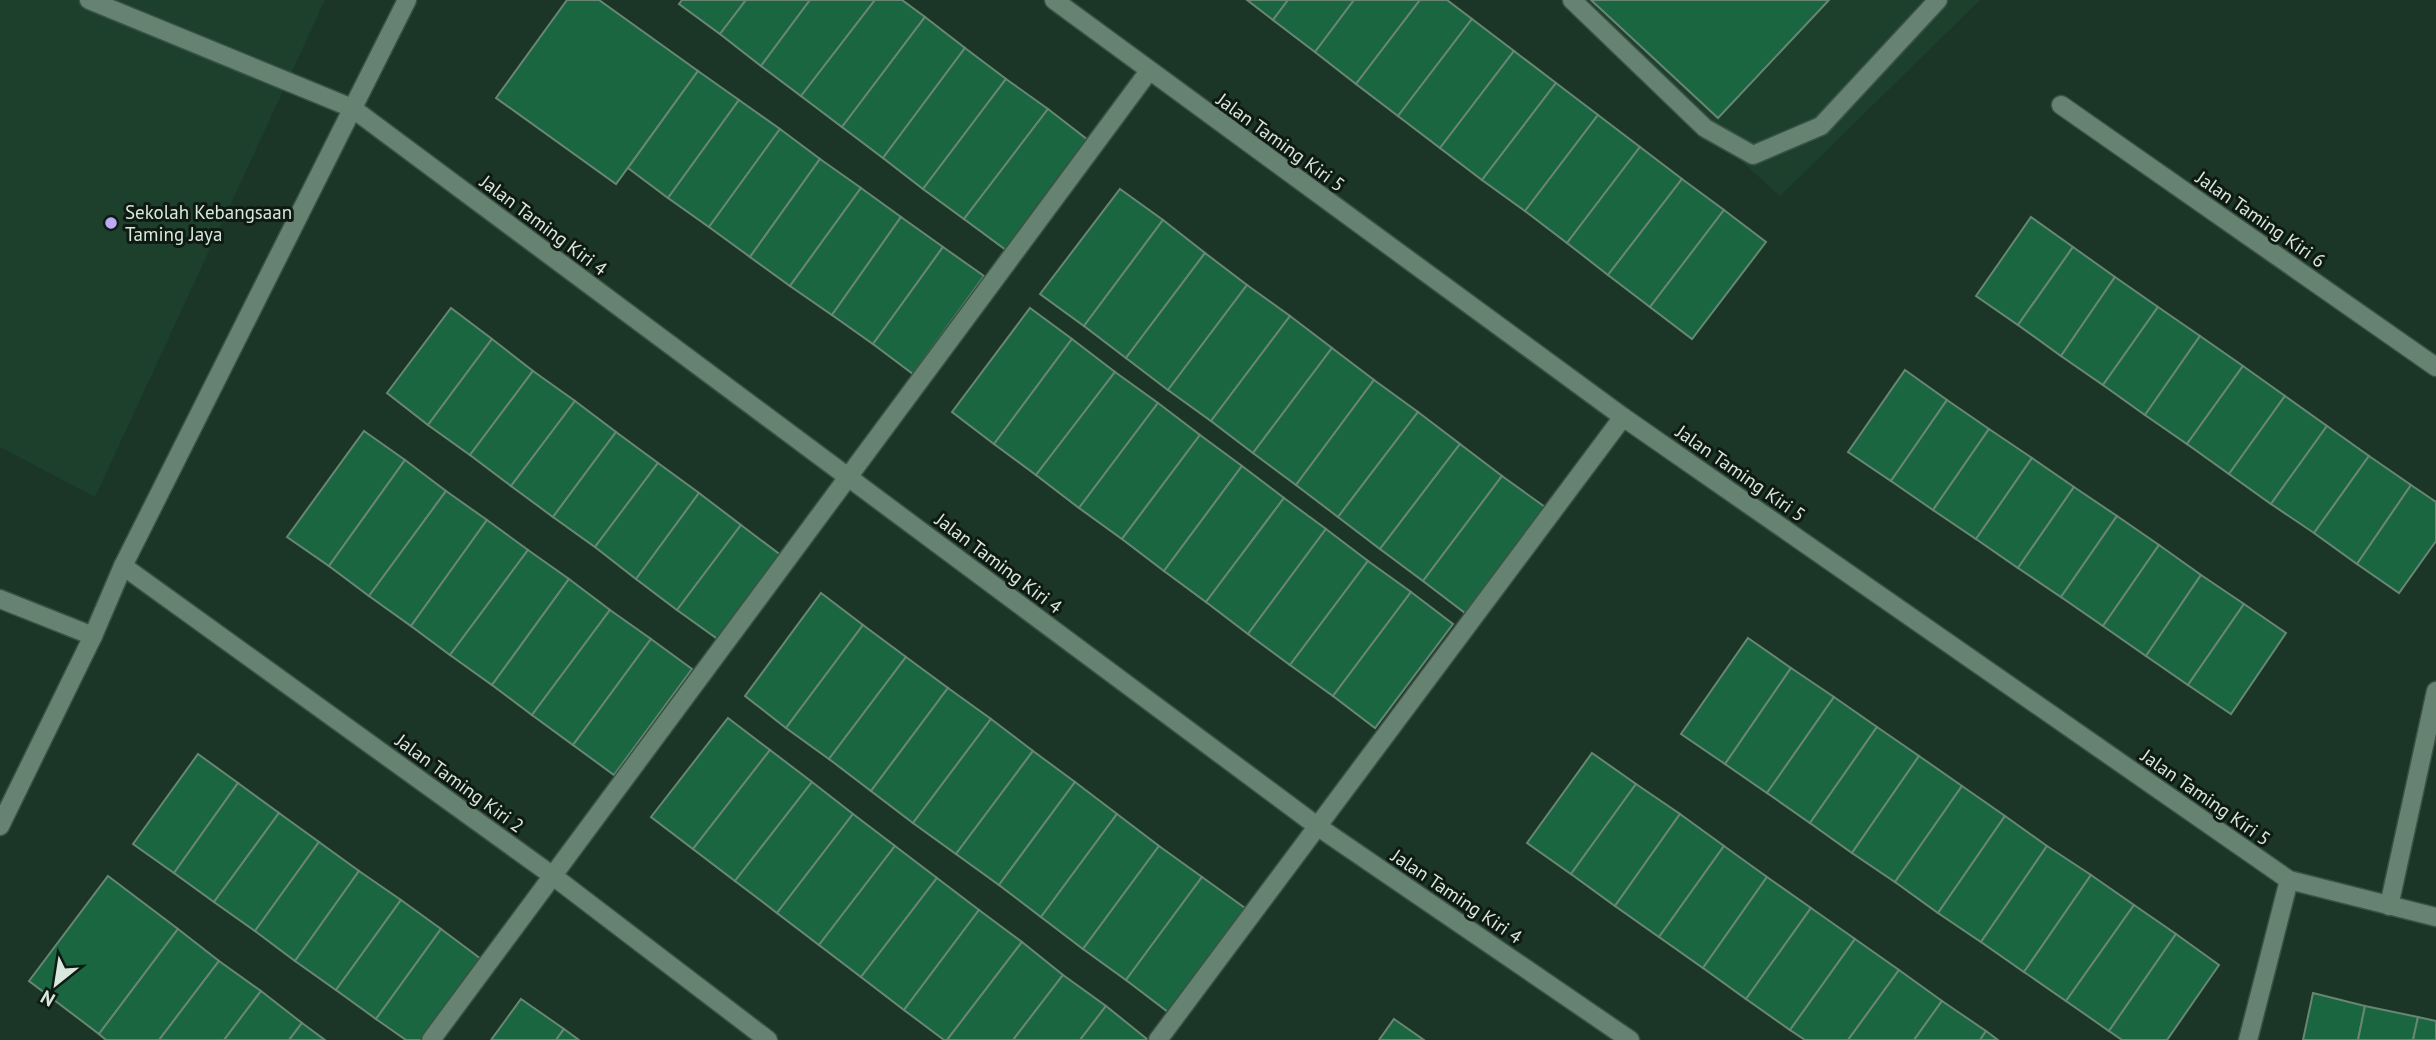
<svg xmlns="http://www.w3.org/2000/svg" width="2436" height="1040" viewBox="0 0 2436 1040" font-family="'PT Sans',sans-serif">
  <rect width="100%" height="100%" fill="#1b3627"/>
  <!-- built -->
  <g fill="#1d402c">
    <path d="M0 0H325L95 497 0 447Z"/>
    <path d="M1563 0H1980L1780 196Z"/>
  </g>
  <!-- building -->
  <g fill="#196640" stroke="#698674" stroke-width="2">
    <path d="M567 0H599L698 71 616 184 496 98Z"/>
    <path d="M682 0H746L720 34 679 4Z"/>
    <path d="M746 0H810L761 66 720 34Z"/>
    <path d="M810 0H875L801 96 761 66Z"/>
    <path d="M875 0H902L925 17 842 127 801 96Z"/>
    <path d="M1247 0H1288L1273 20Z"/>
    <path d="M1288 0H1354L1315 52 1273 20Z"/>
    <path d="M1354 0H1420L1356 84 1315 52Z"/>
    <path d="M1420 0H1447L1472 19 1398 116 1356 84Z"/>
    <path d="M1591 0H1829L1718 118Z"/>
    <path d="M925 17 965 48 883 158 842 127Z"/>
    <path d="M1472 19 1514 51 1440 148 1398 116Z"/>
    <path d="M965 48 1006 79 923 189 883 158Z"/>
    <path d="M1514 51 1556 83 1482 180 1440 148Z"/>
    <path d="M698 71 739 100 668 198 628 168Z"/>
    <path d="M1006 79 1048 109 964 219 923 189Z"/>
    <path d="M1556 83 1598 115 1525 211 1482 180Z"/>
    <path d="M739 100 780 129 709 227 668 198Z"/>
    <path d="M1048 109 1088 140 1006 250 964 219Z"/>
    <path d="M1598 115 1640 147 1567 243 1525 211Z"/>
    <path d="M780 129 820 159 750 257 709 227Z"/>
    <path d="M1640 147 1682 179 1608 275 1567 243Z"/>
    <path d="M820 159 861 188 790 286 750 257Z"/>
    <path d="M1682 179 1724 210 1650 307 1608 275Z"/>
    <path d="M861 188 901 217 832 315 790 286Z"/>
    <path d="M1120 189 1163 220 1084 326 1040 294Z"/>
    <path d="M1724 210 1766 242 1692 339 1650 307Z"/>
    <path d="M901 217 943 247 873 344 832 315Z"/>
    <path d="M2031 217 2073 247 2018 325 1976 296Z"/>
    <path d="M1163 220 1205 253 1126 358 1084 326Z"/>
    <path d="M943 247 984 276 913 374 873 344Z"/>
    <path d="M2073 247 2115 277 2061 356 2018 325Z"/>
    <path d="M1205 253 1247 285 1168 390 1126 358Z"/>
    <path d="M2115 277 2158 307 2103 385 2061 356Z"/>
    <path d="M1247 285 1290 316 1211 421 1168 390Z"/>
    <path d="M2158 307 2200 336 2145 415 2103 385Z"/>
    <path d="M451 308 492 339 428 425 387 393Z"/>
    <path d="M1030 308 1072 339 994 444 952 412Z"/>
    <path d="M1290 316 1332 348 1253 453 1211 421Z"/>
    <path d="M2200 336 2243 366 2187 444 2145 415Z"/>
    <path d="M492 339 533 371 470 455 428 425Z"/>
    <path d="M1072 339 1115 372 1036 475 994 444Z"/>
    <path d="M1332 348 1374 380 1296 485 1253 453Z"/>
    <path d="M2243 366 2285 396 2229 474 2187 444Z"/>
    <path d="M1905 370 1947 400 1891 481 1848 452Z"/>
    <path d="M533 371 575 401 511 486 470 455Z"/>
    <path d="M1115 372 1158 403 1079 508 1036 475Z"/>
    <path d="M1374 380 1418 412 1338 517 1296 485Z"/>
    <path d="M2285 396 2327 426 2271 504 2229 474Z"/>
    <path d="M1947 400 1989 429 1933 510 1891 481Z"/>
    <path d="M575 401 616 432 553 517 511 486Z"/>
    <path d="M1158 403 1200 435 1122 539 1079 508Z"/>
    <path d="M1418 412 1460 444 1380 549 1338 517Z"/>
    <path d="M2327 426 2369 456 2314 533 2271 504Z"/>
    <path d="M1989 429 2032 458 1976 539 1933 510Z"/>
    <path d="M364 431 405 460 329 566 287 537Z"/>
    <path d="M616 432 658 463 595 547 553 517Z"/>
    <path d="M1200 435 1242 466 1164 571 1122 539Z"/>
    <path d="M1460 444 1502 476 1423 581 1380 549Z"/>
    <path d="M2369 456 2411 485 2357 564 2314 533Z"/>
    <path d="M2032 458 2074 487 2018 568 1976 539Z"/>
    <path d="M405 460 446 491 369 596 329 566Z"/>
    <path d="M658 463 699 493 636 579 595 547Z"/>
    <path d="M1242 466 1284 498 1206 602 1164 571Z"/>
    <path d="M1502 476 1545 507 1465 613 1423 581Z"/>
    <path d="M2411 485 2436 502V541L2399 593 2357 564Z"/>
    <path d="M2074 487 2117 516 2061 597 2018 568Z"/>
    <path d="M446 491 487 520 411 626 369 596Z"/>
    <path d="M699 493 741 525 677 610 636 579Z"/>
    <path d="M1284 498 1326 529 1248 634 1206 602Z"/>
    <path d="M2117 516 2159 545 2103 626 2061 597Z"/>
    <path d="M487 520 528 550 450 655 411 626Z"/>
    <path d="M741 525 782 556 719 640 677 610Z"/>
    <path d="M1326 529 1368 561 1290 665 1248 634Z"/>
    <path d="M2159 545 2201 575 2146 656 2103 626Z"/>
    <path d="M528 550 569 579 492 685 450 655Z"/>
    <path d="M1368 561 1411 592 1333 696 1290 665Z"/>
    <path d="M2201 575 2244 604 2188 685 2146 656Z"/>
    <path d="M569 579 610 610 532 715 492 685Z"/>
    <path d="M1411 592 1453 624 1375 728 1333 696Z"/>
    <path d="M821 593 863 625 786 728 745 696Z"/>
    <path d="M2244 604 2286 633 2231 714 2188 685Z"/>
    <path d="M610 610 651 639 573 745 532 715Z"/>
    <path d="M863 625 906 657 829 759 786 728Z"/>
    <path d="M1748 638 1791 668 1725 764 1681 734Z"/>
    <path d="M651 639 692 669 614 775 573 745Z"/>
    <path d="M906 657 948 688 871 791 829 759Z"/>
    <path d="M1791 668 1834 697 1767 793 1725 764Z"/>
    <path d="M948 688 991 719 913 823 871 791Z"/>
    <path d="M1834 697 1877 727 1810 823 1767 793Z"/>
    <path d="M728 718 770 750 693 849 651 817Z"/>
    <path d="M991 719 1033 751 956 854 913 823Z"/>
    <path d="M1877 727 1919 756 1852 853 1810 823Z"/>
    <path d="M770 750 812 782 735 881 693 849Z"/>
    <path d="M1033 751 1075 782 999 885 956 854Z"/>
    <path d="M1592 753 1636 784 1571 874 1527 843Z"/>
    <path d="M198 754 238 783 174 873 133 844Z"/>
    <path d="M1919 756 1962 786 1895 882 1852 853Z"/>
    <path d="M812 782 853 814 777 913 735 881Z"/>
    <path d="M1075 782 1117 814 1041 917 999 885Z"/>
    <path d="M238 783 279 813 214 902 174 873Z"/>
    <path d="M1636 784 1680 814 1615 906 1571 874Z"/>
    <path d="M1962 786 2005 816 1938 913 1895 882Z"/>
    <path d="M279 813 319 842 255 931 214 902Z"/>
    <path d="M853 814 895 846 819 945 777 913Z"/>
    <path d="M1117 814 1159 846 1083 949 1041 917Z"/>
    <path d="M1680 814 1724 846 1659 937 1615 906Z"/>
    <path d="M2005 816 2047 846 1981 942 1938 913Z"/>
    <path d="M319 842 359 871 295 961 255 931Z"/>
    <path d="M895 846 937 878 861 977 819 945Z"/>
    <path d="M1159 846 1202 877 1126 980 1083 949Z"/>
    <path d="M1724 846 1767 877 1703 968 1659 937Z"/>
    <path d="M2047 846 2091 875 2024 972 1981 942Z"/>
    <path d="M359 871 401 900 336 990 295 961Z"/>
    <path d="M2091 875 2134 905 2066 1001 2024 972Z"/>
    <path d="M108 876 178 929 99 1034 29 981Z"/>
    <path d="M1202 877 1245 908 1168 1012 1126 980Z"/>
    <path d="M1767 877 1811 908 1746 999 1703 968Z"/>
    <path d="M937 878 979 910 904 1010 861 977Z"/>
    <path d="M401 900 441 929 376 1019 336 990Z"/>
    <path d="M2134 905 2176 934 2109 1031 2066 1001Z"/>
    <path d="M1811 908 1855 939 1790 1030 1746 999Z"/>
    <path d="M979 910 1022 942 947 1040H944L904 1010Z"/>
    <path d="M178 929 219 961 159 1040H106L99 1034Z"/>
    <path d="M441 929 481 959 423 1040H406L376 1019Z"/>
    <path d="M2176 934 2219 965 2167 1040H2122L2109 1031Z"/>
    <path d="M1855 939 1899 970 1848 1040H1805L1790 1030Z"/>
    <path d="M1022 942 1063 975 1013 1040H947Z"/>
    <path d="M219 961 261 991 224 1040H159Z"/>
    <path d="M1899 970 1942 1001 1914 1040H1848Z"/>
    <path d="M1063 975 1106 1006 1080 1040H1013Z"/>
    <path d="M261 991 302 1023 289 1040H224Z"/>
    <path d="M2313 993 2365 1006 2358 1040H2303Z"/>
    <path d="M521 999 564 1029 556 1040H491Z"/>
    <path d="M1942 1001 1986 1031 1980 1040H1914Z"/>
    <path d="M1106 1006 1147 1039 1146 1040H1080Z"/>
    <path d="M2365 1006 2418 1017 2413 1040H2358Z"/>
    <path d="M2418 1017 2436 1021V1040H2413Z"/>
    <path d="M1394 1019 1424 1040H1379Z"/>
    <path d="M302 1023 325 1040H289Z"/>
    <path d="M564 1029 579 1040H556Z"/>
    <path d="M1986 1031 1998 1040H1980Z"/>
  </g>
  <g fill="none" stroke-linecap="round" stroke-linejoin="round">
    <!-- service casing -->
    <g stroke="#3a5245" stroke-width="21">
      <g id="service">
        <path d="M89 0 352 108"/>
        <path d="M1572 0 1705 128 1753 155 1821 126 1938 0"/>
        <path d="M0 599 93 636"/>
        <path d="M2389 906 2436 691"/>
        <path d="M431 1040 1149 71"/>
        <path d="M2248 1040 2289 880"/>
      </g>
    </g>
    <!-- minor casing -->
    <g stroke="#3a5245" stroke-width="21">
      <g id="minor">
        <path d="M1054 0 1623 417 2289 880 2436 917"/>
        <path d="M2061 105 2436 367"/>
        <path d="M352 108 1317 826 1630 1040"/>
        <path d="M123 566 553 876 768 1040"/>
        <path d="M0 826 93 636 123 566 407 0"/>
        <path d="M1158 1040 1623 417"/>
      </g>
    </g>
    <!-- service -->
    <use href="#service" stroke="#668371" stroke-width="18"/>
    <!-- minor -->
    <use href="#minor" stroke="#668371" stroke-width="18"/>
  </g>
  <!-- markers -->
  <circle fill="#bbaaf6" stroke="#0f1a13" stroke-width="2.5" cx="111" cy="223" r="7"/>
  <g text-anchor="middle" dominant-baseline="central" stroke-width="6" stroke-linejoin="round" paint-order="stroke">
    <!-- street labels -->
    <g font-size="19" fill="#d8e8de" stroke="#0f1a13">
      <text transform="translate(1281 142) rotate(36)">Jalan Taming Kiri 5</text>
      <text transform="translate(2261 219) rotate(35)">Jalan Taming Kiri 6</text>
      <text transform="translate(544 225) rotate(37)">Jalan Taming Kiri 4</text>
      <text transform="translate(1741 473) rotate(35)">Jalan Taming Kiri 5</text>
      <text transform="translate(999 563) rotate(37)">Jalan Taming Kiri 4</text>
      <text transform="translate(460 783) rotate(36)">Jalan Taming Kiri 2</text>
      <text transform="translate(2206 797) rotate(35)">Jalan Taming Kiri 5</text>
      <text transform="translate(1457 896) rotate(34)">Jalan Taming Kiri 4</text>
    </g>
    <!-- poi labels -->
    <g font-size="19" fill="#d8e8de" stroke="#0f1a13" text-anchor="start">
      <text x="125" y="212">Sekolah Kebangsaan<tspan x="125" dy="22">Taming Jaya</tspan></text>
    </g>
  </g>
  <!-- north arrow -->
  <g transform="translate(56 984) rotate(210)" stroke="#0f1a13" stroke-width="5" paint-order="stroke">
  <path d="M0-5L12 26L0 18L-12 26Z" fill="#d8e8de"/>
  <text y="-10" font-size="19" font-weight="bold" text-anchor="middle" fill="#d8e8de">N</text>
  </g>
</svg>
